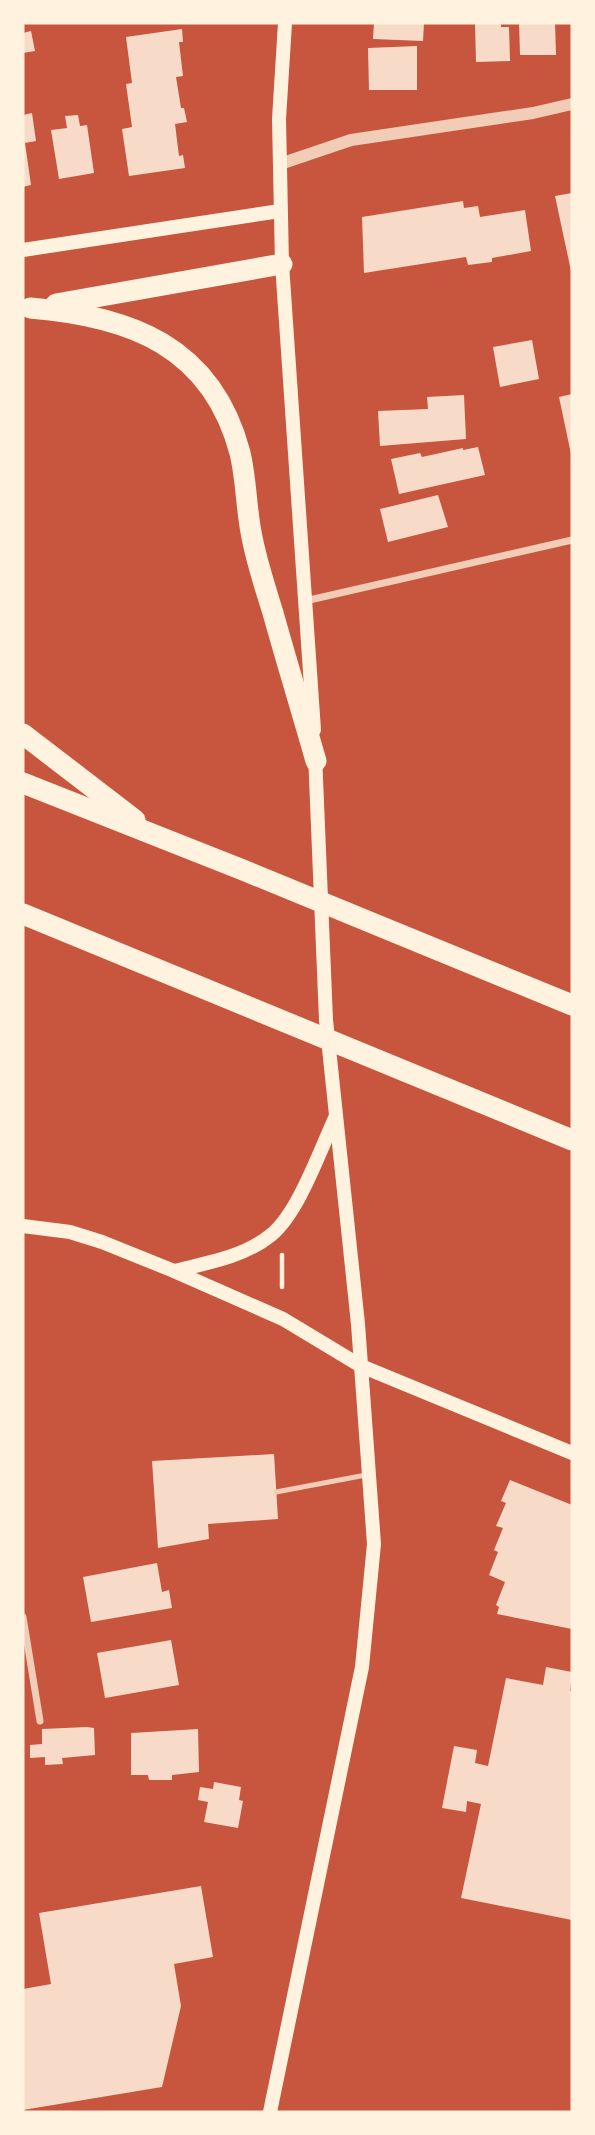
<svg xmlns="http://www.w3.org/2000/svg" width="595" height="2135" viewBox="0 0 595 2135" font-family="Arial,sans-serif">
  <rect width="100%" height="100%" fill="#c8553d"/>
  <!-- building -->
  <g fill="#f7dbc8">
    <path d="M374 23H424L423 41 373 39Z"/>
    <path d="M475 23H501V27H509L510 61 476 62Z"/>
    <path d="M519 23H555L556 55H520Z"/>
    <path d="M182 29 183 42H179L183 76 176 77 181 108H184L187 122 175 124 179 156 183 155 185 168 129 176 122 129 132 127 126 84 132 83 126 37Z"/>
    <path d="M31 31 35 51 23 53V33Z"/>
    <path d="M417 46V90H369L368 48Z"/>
    <path d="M32 113 36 141 25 143 31 185 23 187V115Z"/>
    <path d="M78 115 80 126 87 125 94 173 59 179 51 130 67 128 65 116Z"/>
    <path d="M572 193V271H571L555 196Z"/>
    <path d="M463 201 464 208 478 206 480 217 525 210 531 251 492 258V262L468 265 466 257 364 273 362 217Z"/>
    <path d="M532 340 539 379 500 387 493 347Z"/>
    <path d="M572 394V454H571L559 397Z"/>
    <path d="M464 395 466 439 380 446 378 411 428 409 427 397Z"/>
    <path d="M478 447 485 475 399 494 391 459 420 453 422 457 463 448V450Z"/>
    <path d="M438 495 448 527 388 542 380 509Z"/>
    <path d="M274 1454 278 1519 208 1524 209 1539 158 1548 152 1461Z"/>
    <path d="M510 1480 572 1505V1629L497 1614 499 1607 496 1605 505 1582 489 1575 498 1552 494 1550 503 1528 496 1526 506 1503 501 1501Z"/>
    <path d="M157 1563 162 1592 169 1590 172 1608 91 1622 83 1577Z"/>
    <path d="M171 1640 179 1685 105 1698 97 1653Z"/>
    <path d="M546 1667 572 1672 570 1691H572V1920L461 1898 481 1804 467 1801 466 1812 442 1808 454 1746 477 1750 475 1763 488 1766 506 1678 543 1685Z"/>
    <path d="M87 1727 94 1728 95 1755 62 1758 63 1764 45 1765V1757L30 1758V1745L42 1744V1729Z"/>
    <path d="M198 1729 199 1772 172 1775V1780H149L148 1775H131V1733Z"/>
    <path d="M214 1782 241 1787 239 1800 243 1801 238 1828 204 1822 208 1802 198 1800 200 1787 213 1789Z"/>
    <path d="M201 1886 213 1957 174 1964 181 2006 162 2087 23 2110V1989L51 1984 39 1913Z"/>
  </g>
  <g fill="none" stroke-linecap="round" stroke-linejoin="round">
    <!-- path -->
    <path stroke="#fff3e0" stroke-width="4.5" d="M282 1287V1255"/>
    <!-- service -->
    <path stroke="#f1ccb7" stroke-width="5" d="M276 1492 366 1475"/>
    <!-- minor -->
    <g stroke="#f1ccb7" stroke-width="7">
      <path d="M305 601 572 540"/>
      <path d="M23 1617 40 1721"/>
    </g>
    <!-- tertiary -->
    <path stroke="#f1ccb7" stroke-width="12" d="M280 164 351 140 533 113 572 104"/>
    <!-- secondary -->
    <g stroke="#fff3e0" stroke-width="14">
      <path d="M285 23 279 119 282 264 314 730"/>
      <path d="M23 250 280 211"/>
      <path d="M23 1226 70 1232 102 1242 174 1271 283 1319 361 1366 572 1453"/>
      <path d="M174 1271C207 1263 244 1257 271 1235 299 1212 320 1150 336 1116"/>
      <path d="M270 2112 362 1667 374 1544 358 1324 326 1020 315 754"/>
    </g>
    <!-- motorway -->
    <g stroke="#fff3e0" stroke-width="21">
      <path d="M56 304 282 264"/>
      <path d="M30 308C130 316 212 346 240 453 247 482 246 513 253 542 258 566 266 590 273 613 287 663 302 712 316 761"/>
      <path d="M23 734 135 820"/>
      <path d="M23 783 243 870 572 1005"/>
      <path d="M23 914 572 1140"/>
    </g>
  </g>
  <!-- border -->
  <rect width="595" height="2135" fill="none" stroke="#fff3e0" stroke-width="49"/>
</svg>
